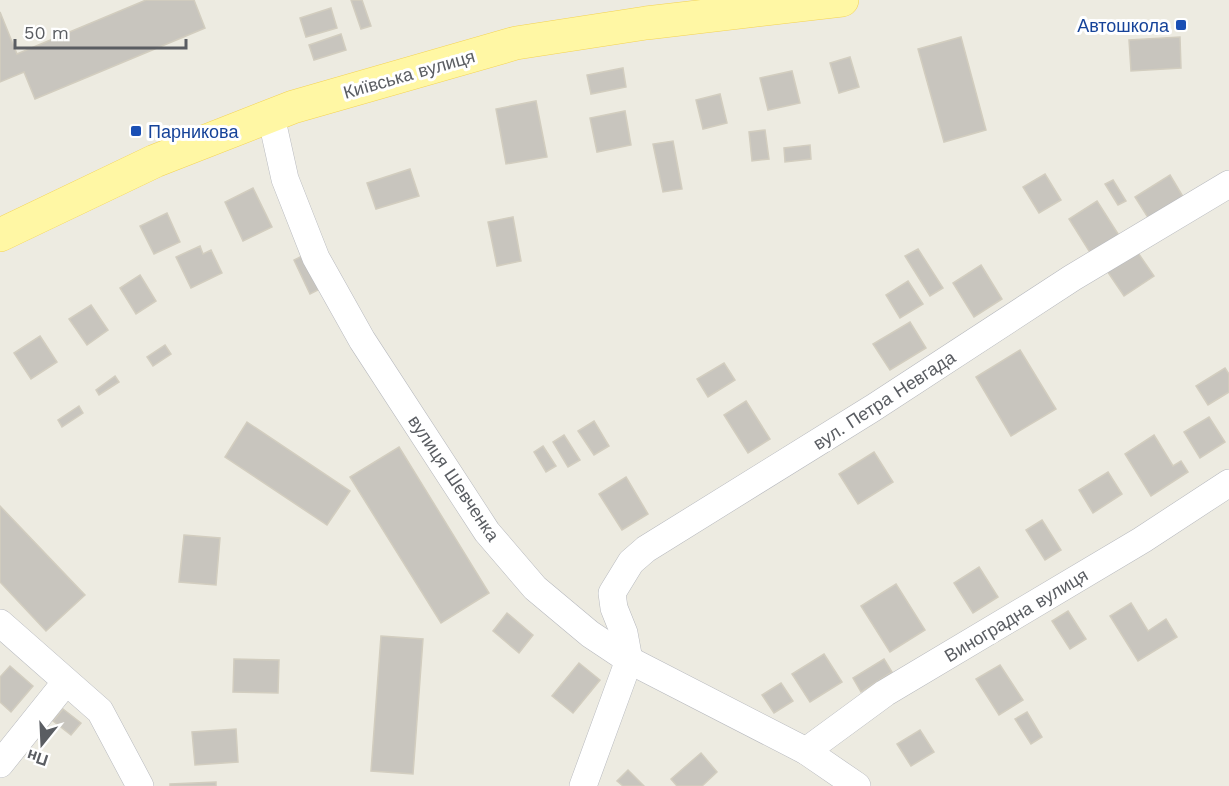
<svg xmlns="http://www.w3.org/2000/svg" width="1229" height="786" viewBox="0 0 1229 786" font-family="'Work Sans',sans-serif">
  <rect width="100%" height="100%" fill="#edebe1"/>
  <!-- building -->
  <g fill="#c8c5be" stroke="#d2cdbf" stroke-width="1.5">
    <path d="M146 0H194L205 28 35 99 24 72 0 82V12L17 54Z"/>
    <path d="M351 0H362L371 26 361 29Z"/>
    <path d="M331 8 337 28 306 37 300 18Z"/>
    <path d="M341 34 346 50 314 60 309 45Z"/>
    <path d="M961 37 986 130 944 142 918 49Z"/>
    <path d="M1180 37 1181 68 1131 71 1129 40Z"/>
    <path d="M850 57 859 87 839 93 830 63Z"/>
    <path d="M623 68 626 87 591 94 587 75Z"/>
    <path d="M792 71 800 103 768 110 760 78Z"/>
    <path d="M720 94 727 123 703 129 696 100Z"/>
    <path d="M536 101 547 157 506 164 496 109Z"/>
    <path d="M625 111 631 145 597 152 590 118Z"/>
    <path d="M765 130 769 159 752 161 749 132Z"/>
    <path d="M673 141 682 189 663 192 653 144Z"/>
    <path d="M810 145 811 159 785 162 784 148Z"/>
    <path d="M410 169 419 196 376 209 367 183Z"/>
    <path d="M1045 174 1061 200 1039 213 1023 187Z"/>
    <path d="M1170 175 1188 205 1154 227 1135 197Z"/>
    <path d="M1113 180 1126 201 1118 205 1105 184Z"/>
    <path d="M253 188 272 227 243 241 225 202Z"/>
    <path d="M1097 201 1120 237 1091 254 1069 219Z"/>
    <path d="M167 213 180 242 154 254 140 226Z"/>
    <path d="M513 217 521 261 497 266 488 222Z"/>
    <path d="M200 246 203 254 211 250 222 273 191 288 176 257Z"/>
    <path d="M1134 247 1154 276 1124 296 1105 268Z"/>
    <path d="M918 249 943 288 930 296 905 256Z"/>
    <path d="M308 253 324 287 310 294 294 260Z"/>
    <path d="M981 265 1002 299 974 317 953 283Z"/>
    <path d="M140 275 156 301 136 314 120 288Z"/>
    <path d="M908 281 923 304 900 318 886 295Z"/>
    <path d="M91 305 108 330 87 345 69 319Z"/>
    <path d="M910 322 926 348 890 370 873 344Z"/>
    <path d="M40 336 57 362 31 379 14 353Z"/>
    <path d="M165 345 171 354 153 366 147 357Z"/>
    <path d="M1020 350 1056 409 1011 436 976 377Z"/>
    <path d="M724 363 735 380 708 397 697 379Z"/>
    <path d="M1225 368 1229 374V392L1208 405 1196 386Z"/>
    <path d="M115 376 119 382 99 395 96 390Z"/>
    <path d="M746 401 770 439 748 453 724 415Z"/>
    <path d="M79 406 83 413 62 427 58 420Z"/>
    <path d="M1209 417 1225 442 1200 458 1184 432Z"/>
    <path d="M594 421 609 446 594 455 578 431Z"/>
    <path d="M247 422 350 491 327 525 225 457Z"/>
    <path d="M564 435 580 460 568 467 553 442Z"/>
    <path d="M1154 435 1173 466 1181 461 1188 472 1151 496 1125 454Z"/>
    <path d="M543 446 556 466 546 472 534 452Z"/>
    <path d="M399 447 489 593 441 623 350 477Z"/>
    <path d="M874 452 893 482 858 504 839 474Z"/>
    <path d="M1108 472 1122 494 1093 513 1079 490Z"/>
    <path d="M626 477 648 514 622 530 599 494Z"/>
    <path d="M0 506 85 595 46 631 0 582Z"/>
    <path d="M1042 520 1061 550 1045 560 1026 530Z"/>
    <path d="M184 535 220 538 216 585 179 582Z"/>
    <path d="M979 567 998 597 973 613 954 583Z"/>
    <path d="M896 584 925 630 890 652 861 606Z"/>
    <path d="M1131 603 1148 631 1166 619 1177 637 1138 661 1110 616Z"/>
    <path d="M1068 611 1086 639 1070 649 1052 621Z"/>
    <path d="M507 613 533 635 519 653 493 631Z"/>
    <path d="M381 636 423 639 413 774 371 771Z"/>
    <path d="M824 654 842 682 810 702 792 674Z"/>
    <path d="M234 659 279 660 278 693 233 692Z"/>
    <path d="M884 659 892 672 861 692 853 678Z"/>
    <path d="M579 663 600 680 573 713 552 696Z"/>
    <path d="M1000 665 1023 700 999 715 976 679Z"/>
    <path d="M10 666 33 686 11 712 0 702V677Z"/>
    <path d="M781 683 793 701 774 713 762 695Z"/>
    <path d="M63 709 81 723 71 735 53 721Z"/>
    <path d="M1027 712 1042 737 1031 744 1015 719Z"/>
    <path d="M236 729 238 762 195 765 192 732Z"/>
    <path d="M920 730 934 752 911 766 897 744Z"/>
    <path d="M701 753 717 772 702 786H677L671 779Z"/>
    <path d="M628 770 644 786H623L617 781Z"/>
    <path d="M216 782V786H170V784Z"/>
  </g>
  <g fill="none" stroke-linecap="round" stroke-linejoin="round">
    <!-- minor casing -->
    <g stroke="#b7b9be" stroke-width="28">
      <g id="minor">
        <path d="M271 116 285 179 316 258 362 340 487 532 535 588 590 634 629 660 806 751 857 786"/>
        <path d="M0 623 100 711 140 786"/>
        <path d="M806 751 885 693 1142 540 1229 483"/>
        <path d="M0 764 65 683"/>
        <path d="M583 786 629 660 624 633 614 608 612 593 631 562 646 549 873 408 1072 278 1229 184"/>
      </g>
    </g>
    <!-- major casing -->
    <g stroke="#f4d353" stroke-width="34">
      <path id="major" d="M0 235 155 161 293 107 516 43 646 23 842 0"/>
    </g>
    <!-- minor -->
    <use href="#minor" stroke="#fff" stroke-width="27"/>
    <!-- major -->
    <use href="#major" stroke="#fff7a4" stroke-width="33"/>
  </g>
  <!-- markers -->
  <g fill="#1a4fb4" stroke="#fff" stroke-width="2">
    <rect x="1175" y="19" width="12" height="12" rx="3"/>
    <rect x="130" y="125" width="12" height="12" rx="3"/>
  </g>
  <g text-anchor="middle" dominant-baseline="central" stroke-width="6" stroke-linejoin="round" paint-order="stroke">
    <!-- transit labels -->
    <g font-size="18" fill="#164399" stroke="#fff" text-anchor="end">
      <text x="1169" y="25">Автошкола</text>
      <text x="148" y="131" text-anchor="start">Парникова</text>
    </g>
    <!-- street labels -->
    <g font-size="18" fill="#5a5d62" stroke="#fff">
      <text transform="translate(409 74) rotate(-16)">Київська вулиця</text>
      <text transform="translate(884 400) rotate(-33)">вул. Петра Невгада</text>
      <text transform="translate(454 478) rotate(56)">вулиця Шевченка</text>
      <text transform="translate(1016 615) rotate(-31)">Виноградна вулиця</text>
    </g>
  </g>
  <!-- north arrow -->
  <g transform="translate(42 744) rotate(198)" stroke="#ffffff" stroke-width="4.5" paint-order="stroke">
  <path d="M0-4.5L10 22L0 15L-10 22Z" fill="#5a5d62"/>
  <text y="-9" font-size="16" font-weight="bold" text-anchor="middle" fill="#5a5d62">Пн</text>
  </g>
  <!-- scale -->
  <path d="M15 39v9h171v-9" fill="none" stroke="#5a5d62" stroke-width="3"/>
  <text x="24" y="39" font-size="18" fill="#5a5d62" stroke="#ffffff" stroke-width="4.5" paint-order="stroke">50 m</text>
</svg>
